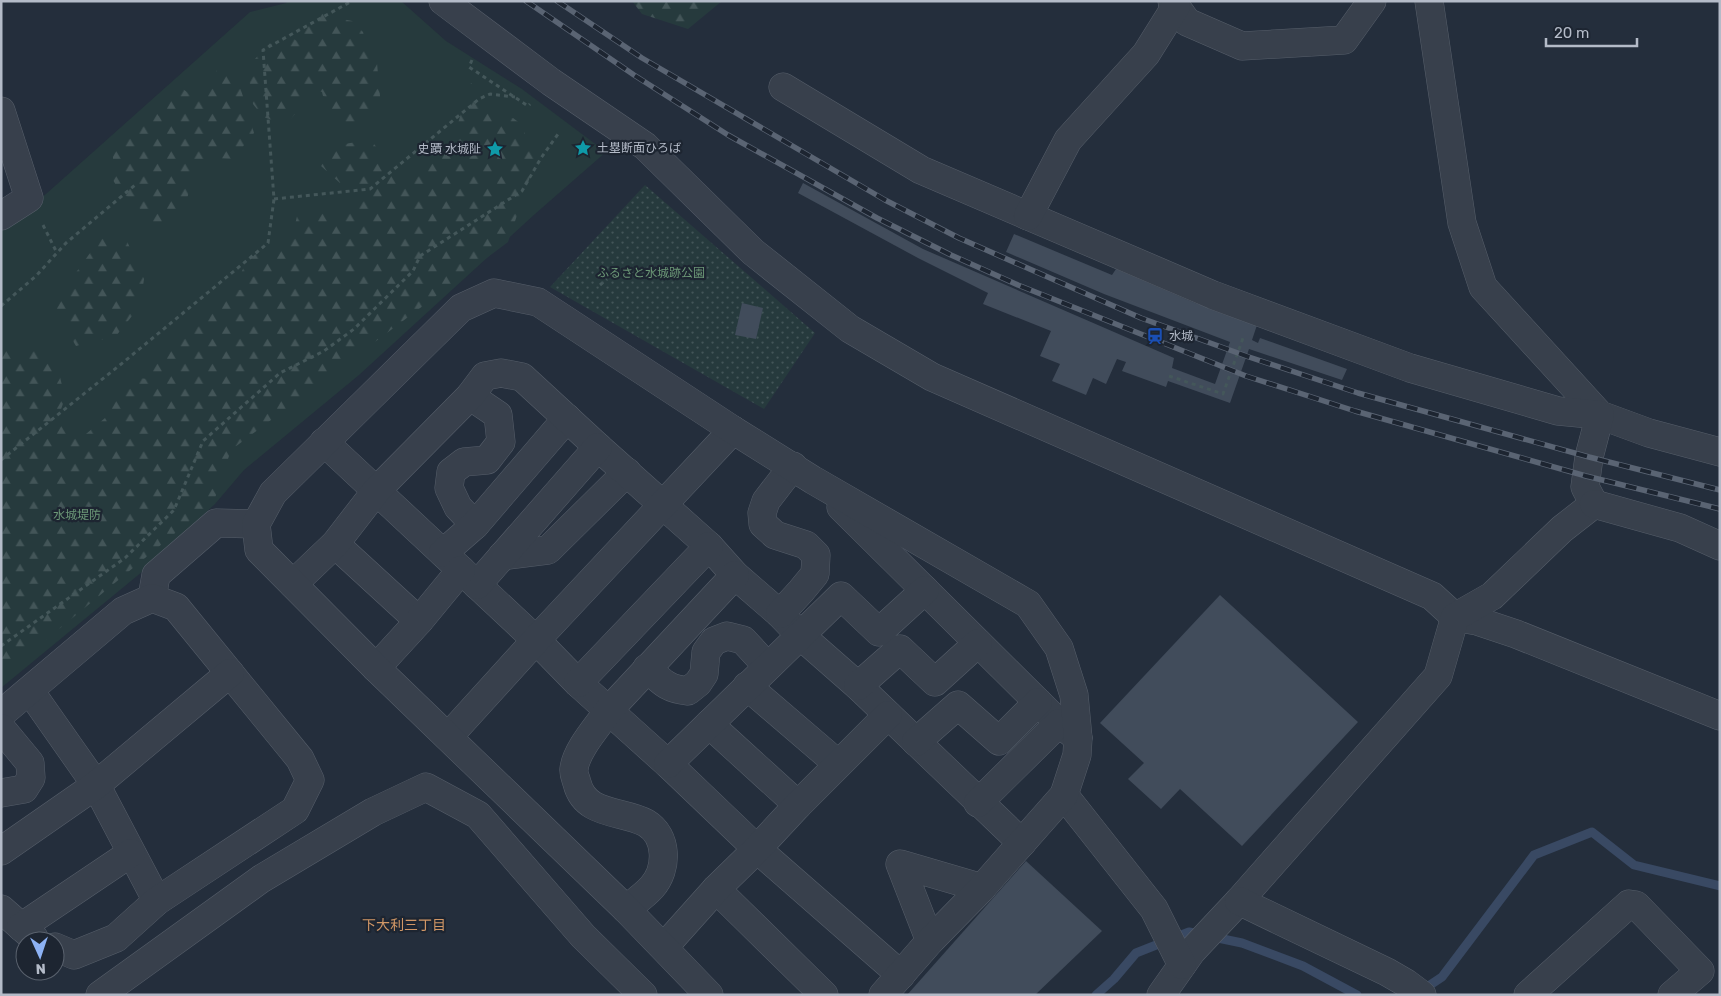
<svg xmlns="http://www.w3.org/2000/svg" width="1721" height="996" viewBox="0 0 1721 996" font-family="Rubik,'Noto Sans JP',sans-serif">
  <defs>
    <pattern id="forest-firs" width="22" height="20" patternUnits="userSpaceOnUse" patternTransform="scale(1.25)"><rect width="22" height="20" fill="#263a3d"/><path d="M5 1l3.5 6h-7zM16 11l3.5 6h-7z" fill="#435558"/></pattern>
    <pattern id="park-dots" width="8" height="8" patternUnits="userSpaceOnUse" patternTransform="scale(1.25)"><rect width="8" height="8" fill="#263a3d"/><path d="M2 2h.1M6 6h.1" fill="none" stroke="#435558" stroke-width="1.8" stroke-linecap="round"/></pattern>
  </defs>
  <rect width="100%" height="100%" fill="#242e3c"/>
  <!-- grass -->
  <path fill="#263a3d" d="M288 1H401L446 41 522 89 606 152 535 214 359 375 244 470 215 504 148 567 1 688V228L46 194 250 12 286 3Z"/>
  <!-- forest -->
  <g fill="url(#forest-firs)">
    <path d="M632 1H722L688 29 642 14Z"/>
    <path d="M320 10 336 13 342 19 352 21 363 32 367 48 376 52 381 107 355 128C334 122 331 119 327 98L323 96 322 92 309 89 306 101 290 120 284 119 279 122 263 117 253 104 249 78 255 65 254 60 277 36 294 39 297 41 296 34Z"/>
    <path d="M219 67 238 80 254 133 233 159 216 158 212 155 193 178H188C194 201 174 221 160 237L143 223 138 201 121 194 113 180V154L127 130 154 110 159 116 179 86 199 101 200 96Z"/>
    <path d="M471 83 506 118H513L521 124 525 130V140L537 156 508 242 231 450 214 501 1 677V343L22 358 33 348 55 356 65 398 59 415 79 427 80 439 111 413 110 410 115 391 129 377 148 379 153 363 167 350 177 351 182 331 196 318 209 319 214 301 228 289 241 290C236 273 247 261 259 251L278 253 280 247 294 234H296L294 229 298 212 315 210 335 219 358 200 353 183H340L321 166 328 147 356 142 374 144 385 158 380 168 400 181 449 151Z"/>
    <path d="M103 235 126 239 144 279 140 306 116 336 76 346 52 306Z"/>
  </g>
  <!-- park -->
  <path fill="url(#park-dots)" d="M645 185 815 333 764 409 550 287Z"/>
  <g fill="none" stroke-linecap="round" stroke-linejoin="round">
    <!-- stream -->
    <g stroke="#394963" stroke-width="9">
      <path d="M1421 991 1442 977 1534 855 1592 832 1634 865 1720 886"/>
      <path d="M1096 995 1114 979 1136 953 1189 932 1242 943 1303 966 1357 995"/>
    </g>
  </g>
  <!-- building -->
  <g fill="#414c5b">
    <path d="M803 183 923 249 1174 358 1172 368 1215 384 1230 342 1104 294 1006 252 1014 234 1112 275 1116 269 1195 303 1257 325 1252 340 1258 343 1260 338 1347 369 1342 380 1249 349 1230 403 1168 381 1166 387 1122 371 1126 362 1117 359 1106 384 1093 378 1086 395 1052 381 1060 364 1040 356 1051 331 983 304 988 293 918 258 798 193Z"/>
    <path d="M742 303 763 308 756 339 735 335Z"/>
    <path d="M1220 595 1358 722 1242 846 1180 789 1161 809 1128 779 1144 763 1100 723Z"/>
    <path d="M1026 861 1102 931 1035 995H907Z"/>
  </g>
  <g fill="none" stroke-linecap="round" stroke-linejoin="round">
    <!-- minor casing -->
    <g stroke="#565e6a" stroke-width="29">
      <g id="minor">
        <path d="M443 1 551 82 645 146 753 252 850 329 932 377 1432 596 1455 617 1477 621 1516 634 1720 716"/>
        <path d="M1172 1 1187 22 1242 46 1344 40 1372 1"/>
        <path d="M1429 1 1462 223 1483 287 1600 415 1649 433 1720 452"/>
        <path d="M783 87 921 170 1213 295 1410 368 1558 411 1600 415 1589 457 1585 487 1594 504 1562 529 1492 596 1455 617 1438 676 1239 901 1192 951 1161 995"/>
        <path d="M1 111 29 198 1 216"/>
        <path d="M1028 216 1068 140 1146 54 1176 6"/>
        <path d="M470 396 498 415 501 442 487 460 464 462 451 472 449 488 458 507 475 525"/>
        <path d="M324 442 536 640 578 683 668 764 757 849 901 975"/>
        <path d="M1594 504 1680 528 1720 546"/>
        <path d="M841 507 1059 723 1078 738"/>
        <path d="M335 544 419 621"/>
        <path d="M443 553 475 525 567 418"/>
        <path d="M502 556 548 550 627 472"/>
        <path d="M293 584 335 544 376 491 470 396 485 376 501 373 522 377 598 447 709 546 735 575 780 614 801 636 858 686 1022 843"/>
        <path d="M477 585 598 447"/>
        <path d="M152 598 156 575 216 523 256 524"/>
        <path d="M780 614 801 591 815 574 816 555 806 545 775 535 763 524 762 513 766 501 793 466"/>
        <path d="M376 668 419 621 461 570"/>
        <path d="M647 668C662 682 667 689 688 691L698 683 704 674 706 652 714 641 727 636 743 640 767 666"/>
        <path d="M578 683 709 546"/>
        <path d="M747 686 838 764"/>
        <path d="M858 686 900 649 935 682 978 643"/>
        <path d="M30 691 96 785 157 901"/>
        <path d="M1 714 123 611 152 598 176 607 300 759 310 780 295 810 157 901 116 938 74 955 55 947"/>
        <path d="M709 724 798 805"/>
        <path d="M1 728 30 763 31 778 24 789 1 793"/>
        <path d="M448 737 536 640 733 430"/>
        <path d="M916 742 958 705 999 741 1038 702"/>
        <path d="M668 764 841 596 879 632 925 590"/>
        <path d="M1064 795 1154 909 1182 965"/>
        <path d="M978 803 1059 723"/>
        <path d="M1 851 96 785 230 673"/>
        <path d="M716 889 824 995"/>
        <path d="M1239 901 1387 972 1406 983 1422 995"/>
        <path d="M1 909 34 938"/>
        <path d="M626 909C635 902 645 895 652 887 668 869 668 836 646 823 622 810 585 816 577 783 576 779 573 773 574 769 576 750 598 726 609 710L735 575"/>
        <path d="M21 927 131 853"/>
        <path d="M930 941 900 864 982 888"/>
        <path d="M664 947 716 889 757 849 798 805 888 715"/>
        <path d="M100 995 261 879 373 812 426 787 478 815 583 936 643 995"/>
        <path d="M709 995 626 909 376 668 259 550 256 524 273 493 461 308 494 293 538 302 733 430 813 480 1028 604 1059 648 1074 695 1078 738 1077 755 1064 795 982 888 930 941 883 995"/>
        <path d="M1528 995 1629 904 1636 905 1700 971 1672 995"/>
      </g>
    </g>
    <!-- path -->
    <g stroke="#44575a" stroke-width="3" stroke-dasharray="4 4" stroke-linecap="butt">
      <path d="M472 60 469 67 528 106 530 104"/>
      <path d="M274 199 370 189 479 99 490 94 515 97"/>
      <path d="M43 225 57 253"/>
      <path d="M600 285 607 279"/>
      <path d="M1 306 36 276 66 243 135 185"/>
      <path d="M1169 376 1223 394 1243 338"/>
      <path d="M1 460 120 365 268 243 274 199 263 50 352 1"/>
      <path d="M1 646 125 558 174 510 203 441 280 373 324 351 354 329 413 271 420 256 522 191 541 158 558 134"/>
    </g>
    <!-- minor -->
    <use href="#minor" stroke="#38404c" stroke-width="28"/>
    <!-- rail casing -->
    <g stroke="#5a6473" stroke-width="5.5">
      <g id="rail">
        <path d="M526 1 634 75 728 135 877 218 951 255 1018 285 1246 376 1355 411 1586 476 1720 509"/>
        <path d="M557 1 642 58 885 200 959 238 1141 318 1249 357 1358 393 1589 457 1720 490"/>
      </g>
    </g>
    <!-- rail -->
    <use href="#rail" stroke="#1d2531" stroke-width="4" stroke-dasharray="11" stroke-linecap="butt"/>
  </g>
  <!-- icons -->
  <defs>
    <g id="sight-bare" transform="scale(1.35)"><path d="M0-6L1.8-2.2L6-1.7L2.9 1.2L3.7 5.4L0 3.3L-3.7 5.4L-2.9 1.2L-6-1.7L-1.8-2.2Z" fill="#0f9aa8" stroke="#1d2531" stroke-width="2.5" paint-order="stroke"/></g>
    <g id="station-bare" transform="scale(1.35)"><path d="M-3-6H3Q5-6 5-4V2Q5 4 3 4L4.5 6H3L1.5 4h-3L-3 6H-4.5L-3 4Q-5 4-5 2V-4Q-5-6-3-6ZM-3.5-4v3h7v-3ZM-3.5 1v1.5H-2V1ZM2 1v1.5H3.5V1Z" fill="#1a4fb4" stroke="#1d2531" stroke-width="2.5" paint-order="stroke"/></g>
  </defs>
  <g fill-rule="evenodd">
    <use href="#sight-bare" x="583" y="148"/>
    <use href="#sight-bare" x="495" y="149"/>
    <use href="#station-bare" x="1155" y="336"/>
  </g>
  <g text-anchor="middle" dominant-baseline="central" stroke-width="4.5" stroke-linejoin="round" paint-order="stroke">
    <!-- poi labels -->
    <g font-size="12" fill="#b4bbc8" stroke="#1d2531" text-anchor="start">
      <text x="597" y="148">土塁断面ひろば</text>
      <text x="481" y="149" text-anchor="end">史蹟 水城阯</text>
      <text x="1169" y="336">水城</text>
    </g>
    <!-- park labels -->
    <g font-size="12" fill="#6c9877" stroke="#1d2531">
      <text x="651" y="273">ふるさと水城跡公園</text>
      <text x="77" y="515">水城堤防</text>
    </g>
    <!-- neighbourhood labels -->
    <g font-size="14" fill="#d19766" stroke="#1d2531">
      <text x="404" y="925">下大利三丁目</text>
    </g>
  </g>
  <!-- border -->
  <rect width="1721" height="996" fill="none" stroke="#b4bbc8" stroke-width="5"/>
  <!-- north arrow -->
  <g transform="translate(40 956) rotate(177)"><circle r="24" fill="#1d2531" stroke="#59616d"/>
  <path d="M0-4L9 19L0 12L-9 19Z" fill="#8db2f4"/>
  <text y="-8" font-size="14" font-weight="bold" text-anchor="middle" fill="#b4bbc8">N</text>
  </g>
  <!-- scale -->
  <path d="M1546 38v8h91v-8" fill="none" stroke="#b4bbc8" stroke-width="2.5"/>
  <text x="1554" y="38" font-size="15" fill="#b4bbc8" stroke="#1d2531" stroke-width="4" paint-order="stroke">20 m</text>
</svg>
